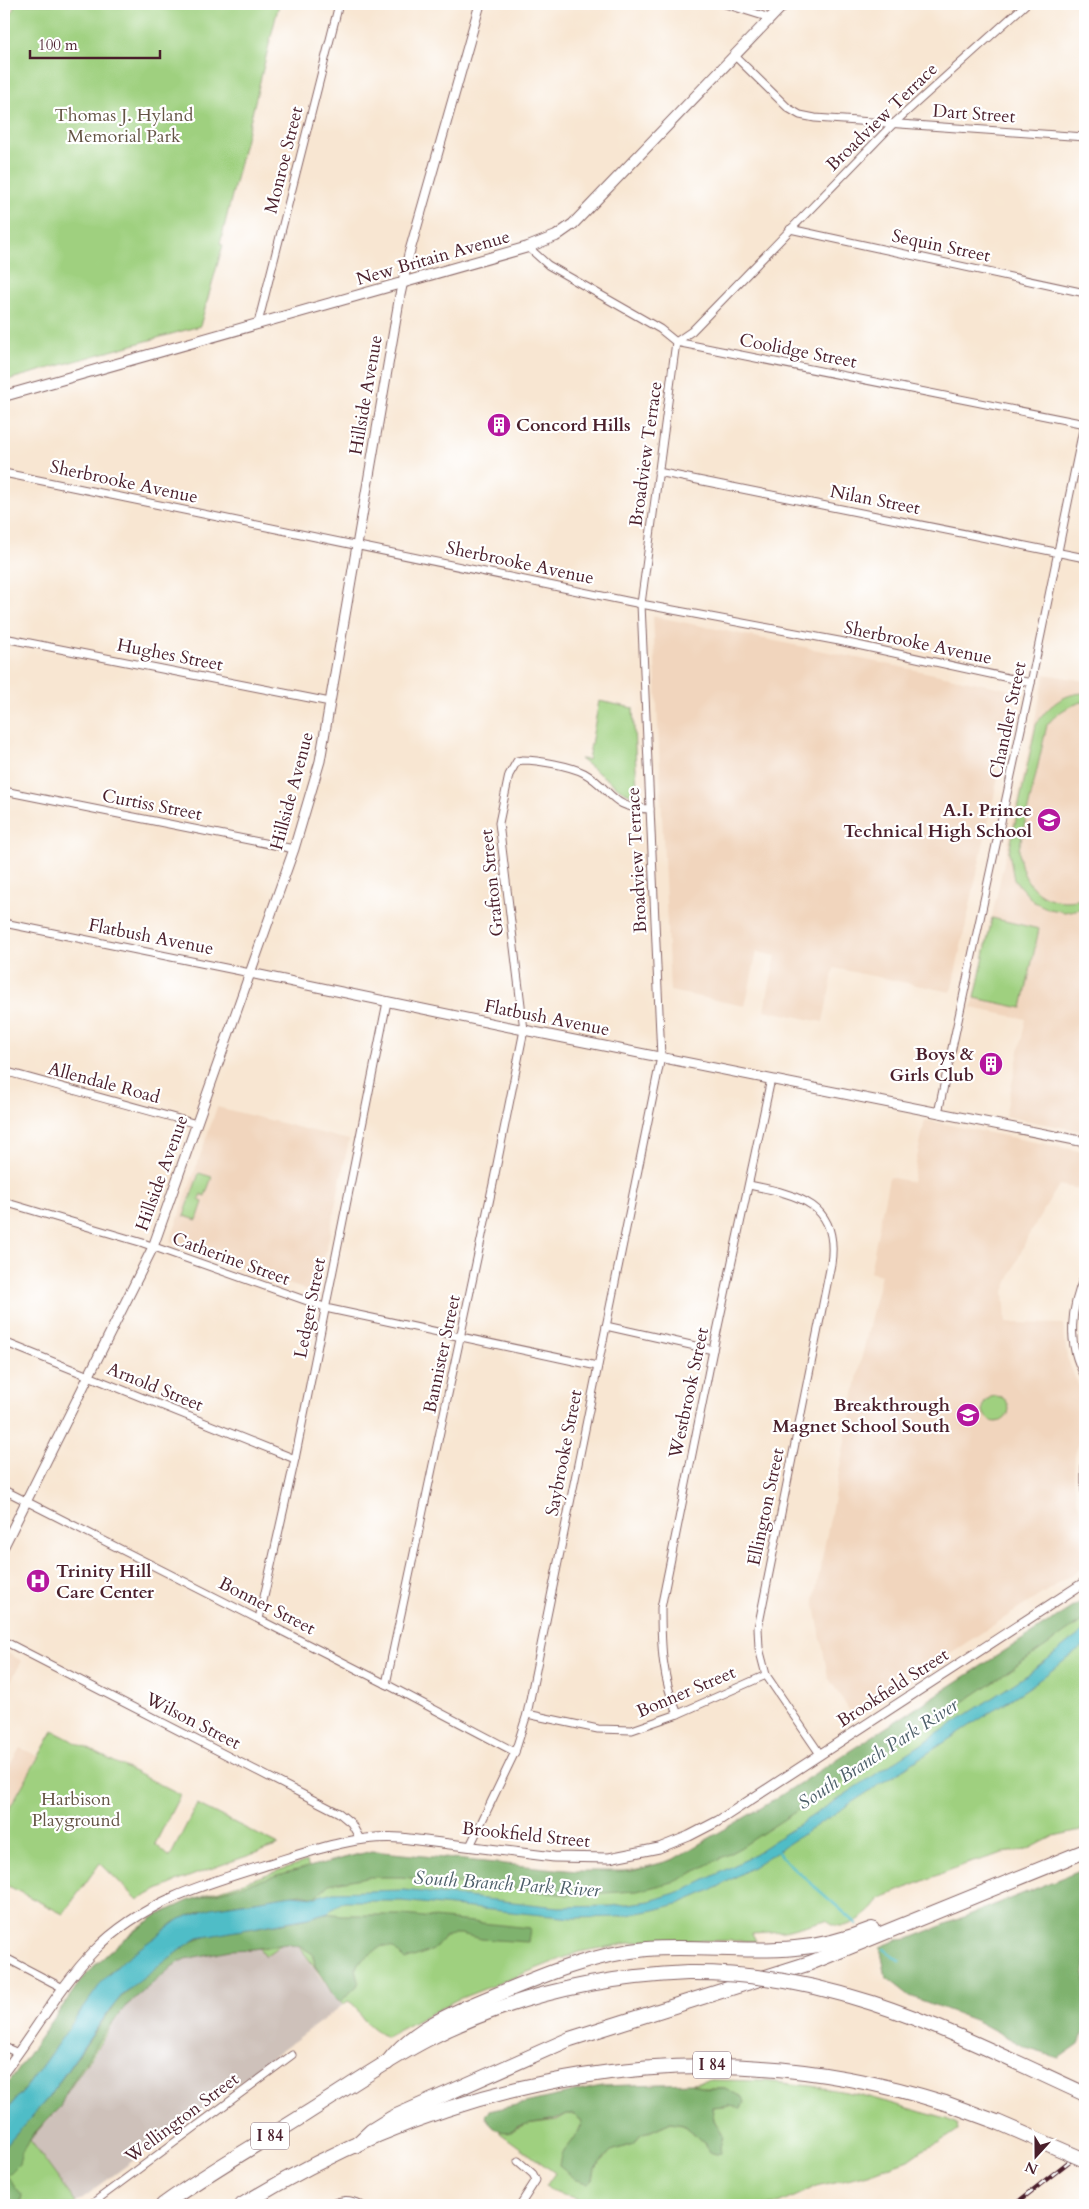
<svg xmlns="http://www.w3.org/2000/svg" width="1089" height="2209" viewBox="0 0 1089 2209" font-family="Cardo,serif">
  <rect width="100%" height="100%" fill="#fff"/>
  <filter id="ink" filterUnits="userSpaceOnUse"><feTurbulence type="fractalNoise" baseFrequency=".02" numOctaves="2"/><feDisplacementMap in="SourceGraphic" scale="10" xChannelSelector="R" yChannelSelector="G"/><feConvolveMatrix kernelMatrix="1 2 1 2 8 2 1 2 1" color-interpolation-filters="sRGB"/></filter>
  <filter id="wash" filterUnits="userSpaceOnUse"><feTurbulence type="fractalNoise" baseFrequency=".0096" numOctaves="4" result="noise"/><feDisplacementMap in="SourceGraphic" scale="20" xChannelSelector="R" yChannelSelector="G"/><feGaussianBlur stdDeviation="1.12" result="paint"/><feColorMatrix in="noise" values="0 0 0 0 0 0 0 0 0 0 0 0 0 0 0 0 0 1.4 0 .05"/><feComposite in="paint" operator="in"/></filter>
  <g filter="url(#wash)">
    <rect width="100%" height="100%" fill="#f8e6d2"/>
    <!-- built -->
    <g fill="#f1d5bd">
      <path d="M653 616 1017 691 951 992 834 968 823 1022 803 1018 764 1010 776 956 757 952 745 1006 670 991Z"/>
      <path d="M1045 674 1085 681V1132L1005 1116 1026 1019 972 1008Z"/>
      <path d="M217 1107 349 1140 317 1294 170 1242Z"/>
      <path d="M925 1120 1085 1152V1190L1059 1185 1028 1236 1004 1291 1006 1323 1063 1324 1067 1357 1075 1378 1085 1395V1423L1075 1454 1074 1479 1076 1497 1085 1525V1566L853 1716 828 1677 814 1600 859 1369 881 1275 870 1272 889 1177 912 1182Z"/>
      <path d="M4 1651 22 1661 4 1693Z"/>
      <path d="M20 1748 38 1756 4 1818V1759L10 1765Z"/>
    </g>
    <!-- industrial -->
    <path fill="#cec1ba" d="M287 1944 300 1948 336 2000 343 2005 76 2203 29 2140 60 2107 67 2093 125 2007 173 1966 185 1959 242 1948H259L266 1956 280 1945Z"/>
    <!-- green -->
    <g fill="#9fd07f" stroke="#747855">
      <path d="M15 4H279L220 244 223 245 200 326 4 381V35Z"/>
      <path d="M1085 693V701C1069 706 1058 711 1047 725L1019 849C1020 888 1047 909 1085 898V908L1065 912 1049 909 1034 902 1014 880 1009 852 1036 725C1047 707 1063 693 1085 693Z"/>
      <path d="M599 701 633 708 637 788 634 796 621 790 580 759 588 760Z"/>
      <path d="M992 918 1039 929 1022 1008 975 998Z"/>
      <path d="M199 1173 212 1177 205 1196 201 1194 199 1200 203 1202 197 1220 184 1216Z"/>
      <circle cx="996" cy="1409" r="13"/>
      <path d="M1085 1604V1829L1054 1836 1027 1850 1003 1853 960 1866 879 1899C876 1910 852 1927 841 1926 835 1926 831 1923 826 1920L785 1931 752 1933 756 1941 647 1940 579 1952 456 2000 386 2037C379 2033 369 2026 364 2020 357 2012 359 2007 348 2001L343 2005 292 1937 265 1956 250 1937 190 1953 137 1992 126 2004 57 2108 30 2140 76 2203 73 2205H4V2091L92 1969 116 1946 142 1925 171 1909 202 1896 307 1861 309 1868 359 1854 597 1875C635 1871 661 1865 697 1851Z"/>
      <path d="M53 1731 180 1795 155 1844 170 1857 197 1804 279 1845C231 1862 183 1876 138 1900L100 1863 63 1914 4 1884V1818Z"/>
      <path d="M713 2080 764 2081 811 2086 858 2094 946 2119 957 2124 958 2130 939 2143 922 2150 908 2160 868 2174 817 2186 776 2205H588L582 2200 550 2190 546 2186 555 2173 500 2133V2131H511L527 2124 557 2120 567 2114H573L582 2121 575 2137 561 2154 593 2179 595 2168 611 2151 633 2144 640 2136 671 2122 683 2124 705 2143 707 2148 720 2147 723 2136 714 2120 712 2108 730 2106 741 2107 725 2089H708L691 2083Z"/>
    </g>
    <!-- forest -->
    <g fill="#7fb26e" stroke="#64684c">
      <path d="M1085 1599V1619L980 1691 740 1848 677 1881 637 1891 568 1895 401 1877H367L329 1884 315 1897 301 1894 229 1905 197 1912 175 1922 109 1973 28 2085 4 2113V2089L79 1983 94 1966 122 1941 156 1916 188 1901 285 1873 372 1851 577 1871H632L672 1860 766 1805Z"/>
      <path d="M1085 1869V2029L1079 2044 1059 2058 1029 2049 977 2021 910 1996 886 1977 880 1947 897 1940 908 1939Z"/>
      <path d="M325 1913 341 1915H404L530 1928 528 1942 481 1939 461 1934H455L444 1937 433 1950 405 1960 393 1948 382 1946 358 1963 356 1969 359 1981 357 1986 340 2002 336 2000 315 1966 313 1954 303 1948 287 1944 253 1949 230 1950 185 1959 173 1966 125 2007 100 2038 67 2091 60 2107 35 2132 22 2152 19 2164 7 2176 22 2195 21 2201 17 2205H4V2148L47 2099 117 2001 138 1981 181 1949 191 1942 207 1936 304 1919Z"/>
      <path d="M691 2083 708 2089H725L742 2097 744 2102 741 2108 730 2106 712 2108 714 2120 723 2136 720 2147 721 2153 716 2154 710 2152 705 2143 683 2124 671 2122 640 2136 633 2144 611 2151 595 2168 593 2179 588 2183 577 2180 559 2166 561 2154 575 2137 582 2121 573 2114H567C552 2122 536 2121 520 2126 515 2128 511 2132 506 2132 497 2132 488 2122 485 2115L489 2111 601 2086Z"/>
    </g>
    <!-- water -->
    <path fill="#50bdc7" stroke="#4d6e79" d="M1085 1630V1645L1031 1686 751 1868 718 1887 681 1903 654 1910 617 1917 572 1918 401 1901H344L328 1912 308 1918 198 1938 181 1949 123 1994 106 2015 47 2099 4 2148V2113L28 2085 104 1979 125 1959 180 1919 211 1908 292 1895 316 1897 333 1892 403 1890 558 1907 612 1906 650 1901 685 1890 745 1860 1030 1673Z"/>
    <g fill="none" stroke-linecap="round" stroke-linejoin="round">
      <!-- stream -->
      <g stroke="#50bdc7" stroke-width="2.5">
        <path d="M777 1850 787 1862 857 1924"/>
        <path d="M884 1949 900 1961"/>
      </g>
    </g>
  </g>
  <g filter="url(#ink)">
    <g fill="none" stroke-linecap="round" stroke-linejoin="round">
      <!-- minor casing -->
      <g stroke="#876565" stroke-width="9">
        <g id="minor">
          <path d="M725 4 770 18"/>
          <path d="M735 56 788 108 800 115 815 118 1085 137"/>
          <path d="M790 229 1085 293"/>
          <path d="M528 247 548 265 660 329 676 342 1085 424"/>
          <path d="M258 323 339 4"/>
          <path d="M658 472 1085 558"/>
          <path d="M4 473 641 604 839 641 1031 683"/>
          <path d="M4 638 330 702"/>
          <path d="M4 791 294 849"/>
          <path d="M4 923 250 973"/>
          <path d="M4 1071 197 1124"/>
          <path d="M938 1113 1031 683 1085 420"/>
          <path d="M749 1185C798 1195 840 1203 831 1264L758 1628 759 1648 766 1675 820 1754"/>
          <path d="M4 1202 143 1243 330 1309 597 1366"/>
          <path d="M1085 1275C1071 1307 1066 1344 1085 1376"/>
          <path d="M606 1326 713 1350"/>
          <path d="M4 1342 295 1459"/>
          <path d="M1085 1466V1491"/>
          <path d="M4 1490 386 1684 515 1752"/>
          <path d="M259 1619 295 1459 387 1002"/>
          <path d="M4 1641 339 1813 351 1823 360 1839"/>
          <path d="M386 1684 493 1184 524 1030 499 823 509 775 517 761 523 760C538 760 571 766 584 773 613 789 609 809 650 809"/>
          <path d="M527 1714 598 1729 632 1730 678 1714 766 1675"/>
          <path d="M678 1714C662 1680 661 1645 661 1608L713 1350 771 1079"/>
          <path d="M470 1846 515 1752 527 1714 661 1057 641 604 676 342 692 331 893 124 1026 4"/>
          <path d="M4 1957 63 1988"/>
          <path d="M4 2047 18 2053"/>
          <path d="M518 2161 533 2174 536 2180 520 2205"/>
          <path d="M90 2205 292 2055"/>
          <path d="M329 2205C342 2200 348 2198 361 2205"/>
        </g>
      </g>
      <!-- tertiary casing -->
      <g stroke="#876565" stroke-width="11">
        <g id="tertiary">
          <path d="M250 973 524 1030 1085 1142"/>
          <path d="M4 1546 153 1247 294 849 320 761 400 295 409 254 480 4"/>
          <path d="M4 2072C35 2032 59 1987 94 1951 143 1900 211 1882 276 1862 317 1849 357 1835 401 1838L554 1857 609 1858 659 1848 689 1836 718 1821 1085 1582"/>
        </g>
      </g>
      <!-- secondary casing -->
      <g stroke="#876565" stroke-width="12">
        <path id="secondary" d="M4 396 528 247 556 236 573 224 784 4"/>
      </g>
      <!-- motorway casing -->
      <g stroke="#876565" stroke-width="16">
        <g id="motorway">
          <path d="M387 2063C411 2031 448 2015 484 2000 536 1978 590 1954 647 1949 696 1945 746 1953 795 1948 821 1946 847 1939 872 1929"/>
          <path d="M355 2146 371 2131 392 2118 570 2039 810 1963 1085 1851"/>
          <path d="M163 2205C208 2172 257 2145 304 2115 344 2090 384 2062 426 2040 508 1997 596 1977 688 1973"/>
          <path d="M242 2205C456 2074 702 2026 945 2103"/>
        </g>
      </g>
      <!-- minor -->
      <use href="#minor" stroke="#fff" stroke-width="7"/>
      <!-- tertiary -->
      <use href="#tertiary" stroke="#fff" stroke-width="9"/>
      <!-- secondary -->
      <use href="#secondary" stroke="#fff" stroke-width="10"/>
      <!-- motorway -->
      <use href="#motorway" stroke="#fff" stroke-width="14"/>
      <!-- rail casing -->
      <g stroke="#4a1f2b" stroke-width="4.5">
        <path id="rail" d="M1014 2205 1085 2149"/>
      </g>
      <!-- rail -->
      <use href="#rail" stroke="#fff" stroke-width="2.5" stroke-dasharray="8" stroke-linecap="butt"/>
      <!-- motorway-bridge casing -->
      <g stroke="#876565" stroke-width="16" stroke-linecap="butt">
        <g id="motorway-bridge">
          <path d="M688 1973C837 1971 954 2034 1085 2094"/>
          <path d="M945 2103 997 2122 1085 2160"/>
        </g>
      </g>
      <!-- motorway-bridge -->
      <use href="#motorway-bridge" stroke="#fff" stroke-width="14"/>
    </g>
  </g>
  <!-- icons -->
  <defs>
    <g id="building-disc" transform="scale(1.25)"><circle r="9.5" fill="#b5179e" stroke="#fff"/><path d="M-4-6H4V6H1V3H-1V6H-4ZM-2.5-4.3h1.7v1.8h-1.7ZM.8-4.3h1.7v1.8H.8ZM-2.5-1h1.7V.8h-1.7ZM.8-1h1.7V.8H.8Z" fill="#fff"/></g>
    <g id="school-disc" transform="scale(1.25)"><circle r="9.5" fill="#b5179e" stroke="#fff"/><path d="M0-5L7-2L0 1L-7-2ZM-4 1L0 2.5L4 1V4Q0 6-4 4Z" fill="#fff"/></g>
    <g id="hospital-disc" transform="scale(1.25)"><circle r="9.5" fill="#b5179e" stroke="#fff"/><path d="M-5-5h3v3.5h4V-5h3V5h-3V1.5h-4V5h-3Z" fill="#fff"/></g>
  </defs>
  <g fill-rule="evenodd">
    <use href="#building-disc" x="499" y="425"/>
    <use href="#school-disc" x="1049" y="820"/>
    <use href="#building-disc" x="991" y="1064"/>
    <use href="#school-disc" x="968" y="1415"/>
    <use href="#hospital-disc" x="38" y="1581"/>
  </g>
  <g text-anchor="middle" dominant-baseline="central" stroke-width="4.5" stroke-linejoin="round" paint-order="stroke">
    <!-- shield labels -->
    <g fill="#fff" stroke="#80626b" stroke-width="1">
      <rect x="693" y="2051.5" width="38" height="27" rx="4"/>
      <rect x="251" y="2122.5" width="38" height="27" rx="4"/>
    </g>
    <g font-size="16" font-weight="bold" fill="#4a1f2b">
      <text x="712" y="2065">I 84</text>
      <text x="270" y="2136">I 84</text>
    </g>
    <!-- street labels -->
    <g font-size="18" fill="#4a1f2b" stroke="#fff">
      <text transform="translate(974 114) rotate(4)">Dart Street</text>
      <text transform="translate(882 117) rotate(-44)">Broadview Terrace</text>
      <text transform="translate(284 160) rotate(-76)">Monroe Street</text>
      <text transform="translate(941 246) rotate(12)">Sequin Street</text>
      <text transform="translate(433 258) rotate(-16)">New Britain Avenue</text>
      <text transform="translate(798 351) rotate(11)">Coolidge Street</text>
      <text transform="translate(366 395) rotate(-80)">Hillside Avenue</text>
      <text transform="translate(646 454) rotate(-82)">Broadview Terrace</text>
      <text transform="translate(124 482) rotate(12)">Sherbrooke Avenue</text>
      <text transform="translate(875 500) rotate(11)">Nilan Street</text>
      <text transform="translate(520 563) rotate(12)">Sherbrooke Avenue</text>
      <text transform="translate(918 643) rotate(12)">Sherbrooke Avenue</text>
      <text transform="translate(170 655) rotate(11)">Hughes Street</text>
      <text transform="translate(1008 720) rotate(-78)">Chandler Street</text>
      <text transform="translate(292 791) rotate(-75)">Hillside Avenue</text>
      <text transform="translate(152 805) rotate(11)">Curtiss Street</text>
      <text transform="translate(637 860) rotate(-93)">Broadview Terrace</text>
      <text transform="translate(492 883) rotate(-96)">Grafton Street</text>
      <text transform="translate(151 937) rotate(11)">Flatbush Avenue</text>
      <text transform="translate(547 1018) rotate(11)">Flatbush Avenue</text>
      <text transform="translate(104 1083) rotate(15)">Allendale Road</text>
      <text transform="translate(162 1173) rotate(-70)">Hillside Avenue</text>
      <text transform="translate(231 1259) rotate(20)">Catherine Street</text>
      <text transform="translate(310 1308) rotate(-79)">Ledger Street</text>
      <text transform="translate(442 1354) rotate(-78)">Bannister Street</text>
      <text transform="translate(155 1387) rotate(22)">Arnold Street</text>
      <text transform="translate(689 1393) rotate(-78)">Westbrook Street</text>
      <text transform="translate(564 1453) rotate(-79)">Saybrooke Street</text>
      <text transform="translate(766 1507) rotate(-78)">Ellington Street</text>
      <text transform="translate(267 1606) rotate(27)">Bonner Street</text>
      <text transform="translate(893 1688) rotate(-33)">Brookfield Street</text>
      <text transform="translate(686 1692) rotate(-23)">Bonner Street</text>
      <text transform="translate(193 1721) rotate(27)">Wilson Street</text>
      <text transform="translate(526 1835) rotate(6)">Brookfield Street</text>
      <text transform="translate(182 2118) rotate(-37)">Wellington Street</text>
    </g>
    <!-- park labels -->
    <g font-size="18" fill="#645444" stroke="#fff">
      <text x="124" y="115">Thomas J. Hyland<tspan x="124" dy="21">Memorial Park</tspan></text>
      <text x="76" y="1799">Harbison<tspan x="76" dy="21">Playground</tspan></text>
    </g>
    <!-- poi labels -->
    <g font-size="18" font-weight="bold" fill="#4a1f2b" stroke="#fff" text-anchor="end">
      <text x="516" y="425" text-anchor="start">Concord Hills</text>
      <text x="1032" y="810">A.I. Prince<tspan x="1032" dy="21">Technical High School</tspan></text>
      <text x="974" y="1054">Boys &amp;<tspan x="974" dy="21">Girls Club</tspan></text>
      <text x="950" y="1405">Breakthrough<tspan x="950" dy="21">Magnet School South</tspan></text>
      <text x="56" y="1571" text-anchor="start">Trinity Hill<tspan x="56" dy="21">Care Center</tspan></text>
    </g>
    <!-- water labels -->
    <g font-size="19" font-style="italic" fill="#4c5e69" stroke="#fff">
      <text transform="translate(878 1754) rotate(-33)">South Branch Park River</text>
      <text transform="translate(507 1884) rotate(4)">South Branch Park River</text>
    </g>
  </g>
  <!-- margin -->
  <rect width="1089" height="2209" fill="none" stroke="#fff" stroke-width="20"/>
  <!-- north arrow -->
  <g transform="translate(1036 2156) rotate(201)" stroke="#ffffff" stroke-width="4" paint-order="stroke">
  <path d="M0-4L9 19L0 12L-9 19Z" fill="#4a1f2b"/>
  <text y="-8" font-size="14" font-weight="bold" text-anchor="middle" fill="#4a1f2b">N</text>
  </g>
  <!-- scale -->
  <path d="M30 50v8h130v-8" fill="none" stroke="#4a1f2b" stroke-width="2.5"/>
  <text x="38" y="50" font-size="15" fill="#4a1f2b" stroke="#ffffff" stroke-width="4" paint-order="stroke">100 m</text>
</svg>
